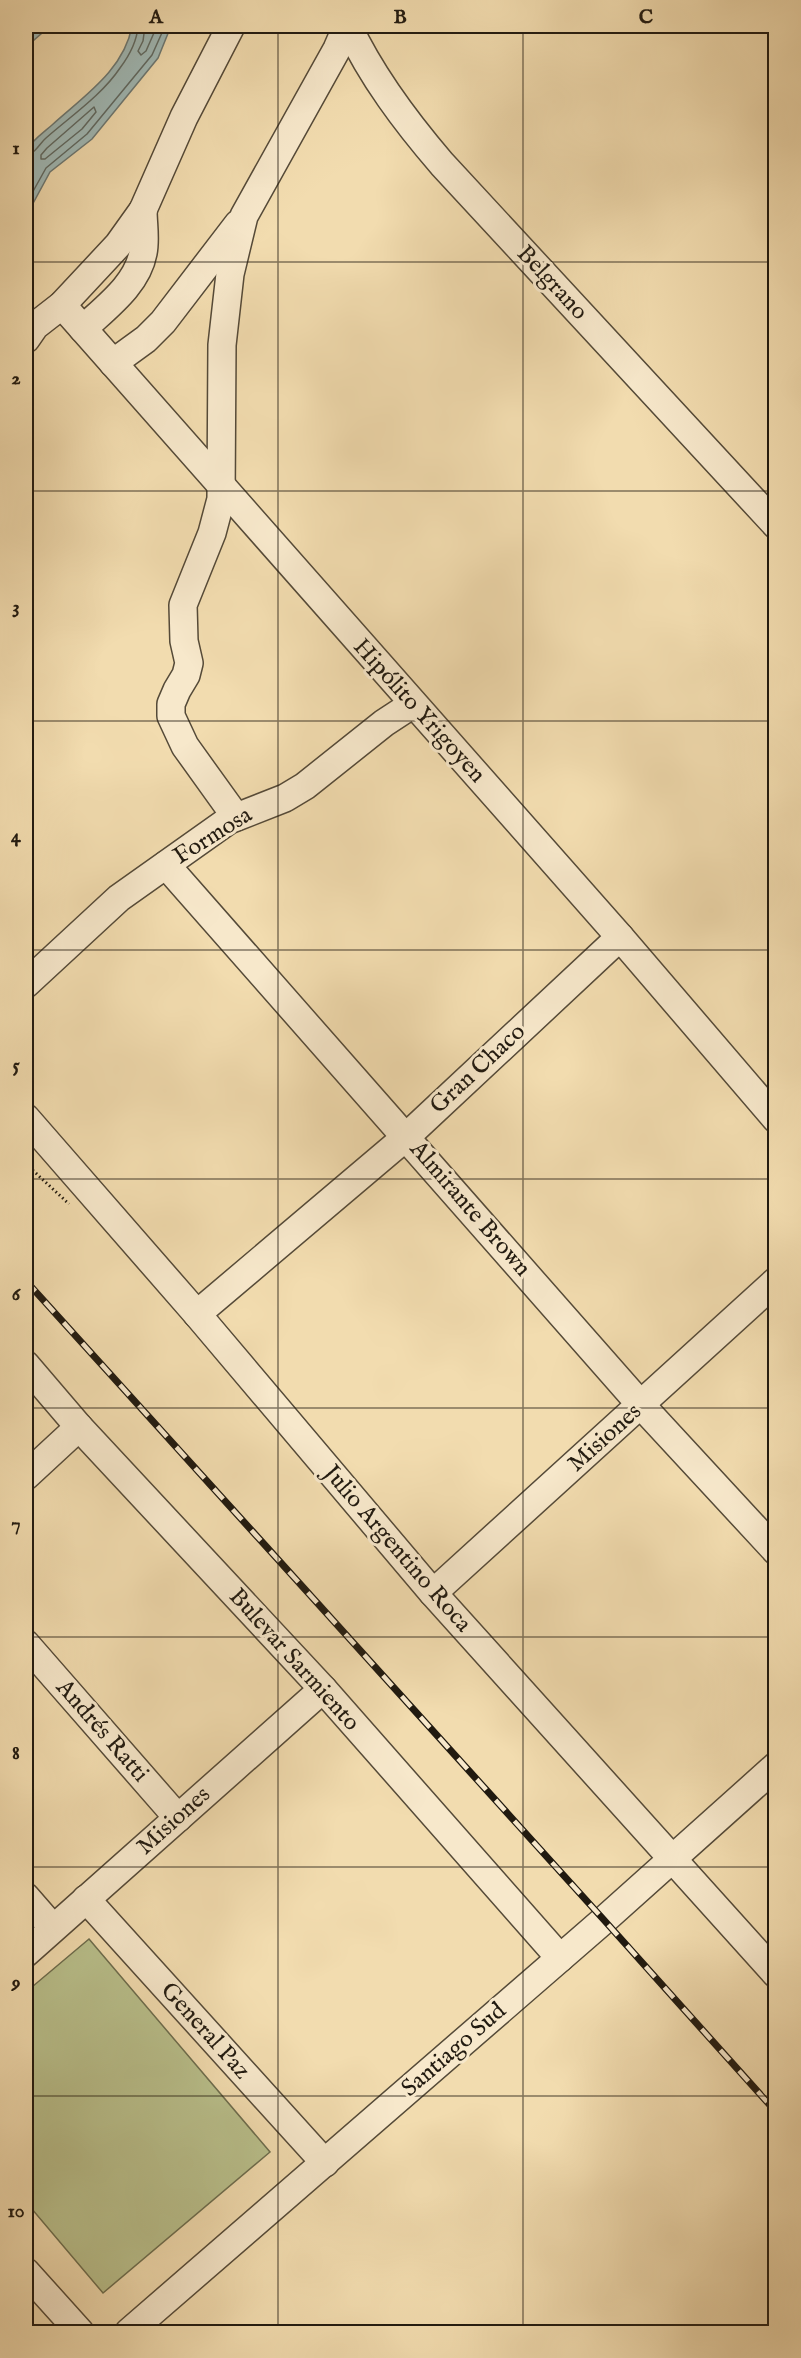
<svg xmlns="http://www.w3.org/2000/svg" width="801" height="2358" viewBox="0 0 801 2358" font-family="'IM FELL English',serif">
  <rect width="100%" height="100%" fill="#f2dcaf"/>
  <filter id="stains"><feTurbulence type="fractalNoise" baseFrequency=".00333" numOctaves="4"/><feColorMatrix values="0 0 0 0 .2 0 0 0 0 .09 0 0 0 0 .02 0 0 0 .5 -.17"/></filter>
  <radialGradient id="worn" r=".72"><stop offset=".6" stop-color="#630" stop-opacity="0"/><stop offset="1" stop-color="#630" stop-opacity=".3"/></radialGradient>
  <!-- green -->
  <path fill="#b9c08c" stroke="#6d6d4e" stroke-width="1.5" d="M89 1939 270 2152 103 2293 26 2202V1992Z"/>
  <!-- water -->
  <g fill="#a0b9b6" stroke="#6d7974" stroke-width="1.5">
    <path d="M26 26H50L26 47Z"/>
    <path d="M132 26H171L158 58 92 139 50 172 30 209 26 225C25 212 22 160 26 151 31 141 44 132 52 125 84 96 124 70 132 26Z"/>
  </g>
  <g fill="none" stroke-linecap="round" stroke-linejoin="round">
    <!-- shore -->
    <g stroke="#606a63" stroke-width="1.5">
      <path d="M145 26 143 41 138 51 141 55 146 51 157 26"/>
      <path d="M94 107 96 112 82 129 45 159H41V155L47 148Z"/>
      <path d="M26 155C35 154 39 144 46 138 71 116 102 95 120 68 129 56 137 41 138 26"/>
      <path d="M26 204 46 168 87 134 152 55 165 26"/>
    </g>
    <!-- minor casing -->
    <g stroke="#554a38" stroke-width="30">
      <g id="minor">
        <path d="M348 26C372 77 405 121 442 164L776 525"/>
        <path d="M62 305 620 937 776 1119"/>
        <path d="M83 329C106 307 137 285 143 253 146 240 143 224 143 210"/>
        <path d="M26 339 35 326 62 305 118 245 143 210 184 117 231 26"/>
        <path d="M113 363 146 339 163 322 238 224"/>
        <path d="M236 817 185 746 171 716V704L177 690 186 675 189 663 184 641 183 605 212 533 221 499 222 345 230 274 244 216 337 49 347 26"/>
        <path d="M166 865 641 1405 776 1551"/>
        <path d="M26 984 119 898 229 820 285 798 305 786 384 723 413 704"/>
        <path d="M26 1118 197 1314 433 1593 776 1974"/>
        <path d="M197 1314 406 1137 620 937"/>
        <path d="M26 1365 79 1427 323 1689 560 1958"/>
        <path d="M26 1476 79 1427"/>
        <path d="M433 1593 776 1281"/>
        <path d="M26 1644 178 1818"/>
        <path d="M26 1897 53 1928"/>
        <path d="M86 1899 325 2163"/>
        <path d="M26 1953 323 1689"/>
        <path d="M26 2272 80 2332"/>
        <path d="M129 2332 604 1920 776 1766"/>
      </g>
    </g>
    <!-- path -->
    <path stroke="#211a10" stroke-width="3" stroke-dasharray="1.5 3" stroke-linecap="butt" d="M26 1164 69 1204"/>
    <!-- minor -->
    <use href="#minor" stroke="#f7e8cb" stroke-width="27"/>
    <!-- rail casing -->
    <g stroke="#211a10" stroke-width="7">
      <path id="rail" d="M26 1281 604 1920 776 2112"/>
    </g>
    <!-- rail -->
    <use href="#rail" stroke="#f7e8cb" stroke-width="4.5" stroke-dasharray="14" stroke-linecap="butt"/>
  </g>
  <!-- grid -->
  <path fill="none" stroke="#211a10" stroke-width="1.5" stroke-opacity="0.55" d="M278 26V2332M523 26V2332M26 262H776M26 491H776M26 721H776M26 950H776M26 1179H776M26 1408H776M26 1637H776M26 1867H776M26 2096H776"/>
  <g text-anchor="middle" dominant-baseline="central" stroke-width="6" stroke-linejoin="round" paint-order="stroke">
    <!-- street labels -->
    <g font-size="24" fill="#211a10" stroke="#f7e8cb">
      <text transform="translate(552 283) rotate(47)">Belgrano</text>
      <text transform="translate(419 711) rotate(48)">Hipólito Yrigoyen</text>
      <text transform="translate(213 836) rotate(-32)">Formosa</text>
      <text transform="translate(478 1069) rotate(-43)">Gran Chaco</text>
      <text transform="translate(470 1209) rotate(49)">Almirante Brown</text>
      <text transform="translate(605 1438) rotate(-42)">Misiones</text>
      <text transform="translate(397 1549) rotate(49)">Julio Argentino Roca</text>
      <text transform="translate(294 1660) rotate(48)">Bulevar Sarmiento</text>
      <text transform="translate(102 1731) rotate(49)">Andrés Ratti</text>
      <text transform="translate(174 1821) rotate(-42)">Misiones</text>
      <text transform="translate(205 2031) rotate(48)">General Paz</text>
      <text transform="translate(454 2050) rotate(-41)">Santiago Sud</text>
    </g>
  </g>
  <!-- margin -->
  <rect width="801" height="2358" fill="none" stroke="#f2dcaf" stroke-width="66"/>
  <rect x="33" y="33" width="735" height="2292" fill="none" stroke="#211a10" stroke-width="2"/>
  <g font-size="20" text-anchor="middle" font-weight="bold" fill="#211a10">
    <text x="156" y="23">A</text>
    <text x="400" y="23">B</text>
    <text x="646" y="23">C</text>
    <text x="16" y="154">1</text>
    <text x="16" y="384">2</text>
    <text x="16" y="613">3</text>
    <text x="16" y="842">4</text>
    <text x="16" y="1071">5</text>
    <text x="16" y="1300">6</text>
    <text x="16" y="1530">7</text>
    <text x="16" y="1759">8</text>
    <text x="16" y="1988">9</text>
    <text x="16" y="2217">10</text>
  </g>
  <rect width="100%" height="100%" filter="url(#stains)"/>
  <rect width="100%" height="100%" fill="url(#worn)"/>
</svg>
